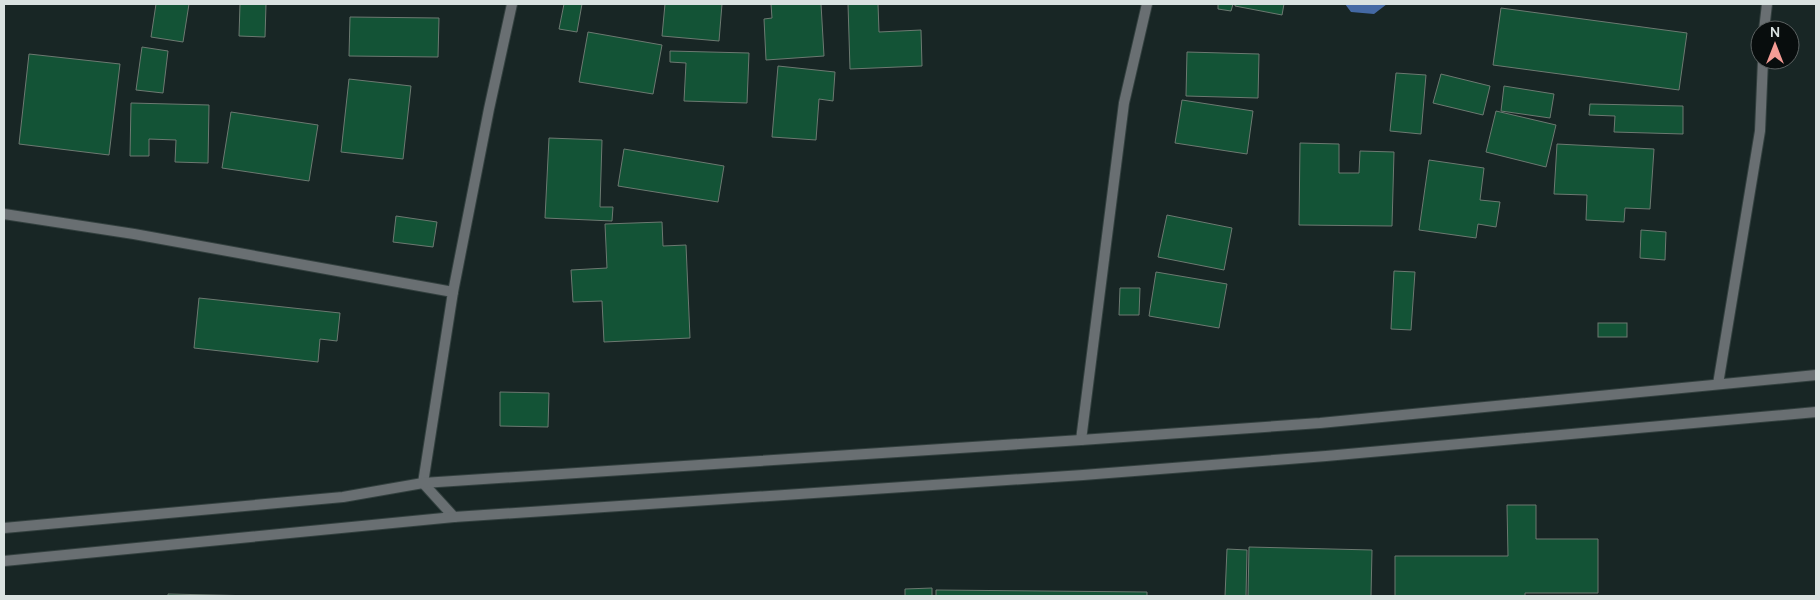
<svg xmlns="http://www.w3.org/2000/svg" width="1820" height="600" viewBox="0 0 1820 600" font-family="Manrope,sans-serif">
  <rect width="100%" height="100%" fill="#182625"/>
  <!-- water -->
  <path fill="#4469a4" d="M1345 4H1387L1374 14 1351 12Z"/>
  <!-- building -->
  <g fill="#135336" stroke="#6c7971">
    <path d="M156 4H189L183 42 151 37Z"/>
    <path d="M240 4H266L265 37 239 36Z"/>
    <path d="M564 4H582L577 32 559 29Z"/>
    <path d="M665 4H722L719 41 662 36Z"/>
    <path d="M771 4H821L824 56 766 60 764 19 772 18Z"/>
    <path d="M848 4H878L879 32 921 30 922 66 850 69Z"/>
    <path d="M1218 4H1233L1231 11 1218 9Z"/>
    <path d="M1235 4H1284L1282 15 1235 6Z"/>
    <path d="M1501 8 1687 33 1679 90 1493 65Z"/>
    <path d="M350 17 439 18 438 57 349 56Z"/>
    <path d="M588 32 662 45 653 94 579 82Z"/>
    <path d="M142 47 168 51 163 93 136 90Z"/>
    <path d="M670 51 749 53 747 103 684 101 686 63 670 62Z"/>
    <path d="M1187 52 1259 54 1258 98 1186 96Z"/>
    <path d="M29 54 120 64 109 155 19 144Z"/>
    <path d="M778 66 835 72 833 101 819 99 816 140 772 137Z"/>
    <path d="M1396 73 1426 75 1421 134 1390 131Z"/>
    <path d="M1441 74 1490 86 1483 115 1433 103Z"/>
    <path d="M349 79 411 86 403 159 341 152Z"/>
    <path d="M1504 86 1554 94 1550 118 1501 111Z"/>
    <path d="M1182 100 1253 111 1247 154 1175 143Z"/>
    <path d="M131 103 209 105 208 163 175 162 176 140 149 139V156H130Z"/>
    <path d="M1590 104 1683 106V134L1614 132 1615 116 1589 115Z"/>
    <path d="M1496 111 1556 125 1546 167 1486 152Z"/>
    <path d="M231 112 318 125 309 181 222 168Z"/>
    <path d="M549 138 602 140 600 207H613L612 221 545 218Z"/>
    <path d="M1300 143 1339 144V173H1359L1360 151 1394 152 1392 226 1299 225Z"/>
    <path d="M1557 144 1654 149 1650 209 1625 208 1624 222 1586 220 1587 195 1554 194Z"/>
    <path d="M624 149 724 166 718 202 618 186Z"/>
    <path d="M1429 160 1484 168 1480 200 1500 202 1496 227 1478 224 1476 238 1419 230Z"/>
    <path d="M1167 215 1232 228 1224 270 1158 257Z"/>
    <path d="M396 216 437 222 433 247 393 242Z"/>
    <path d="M662 222 663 246 686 245 690 338 604 342 602 301 573 302 571 270 607 268 605 224Z"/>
    <path d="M1641 230 1666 232 1665 260 1640 258Z"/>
    <path d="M1394 271 1415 272 1411 330 1391 329Z"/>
    <path d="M1156 272 1227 284 1219 328 1149 316Z"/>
    <path d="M1120 288H1140L1139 315H1119Z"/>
    <path d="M199 298 340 313 337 341 320 339 318 362 194 348Z"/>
    <rect x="1598" y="323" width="29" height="14"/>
    <path d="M500 392 549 393 548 427 500 426Z"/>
    <path d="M1507 505H1536V539H1598V593H1525V596H1395V556H1508Z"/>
    <path d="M1249 547 1372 550 1371 596H1248Z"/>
    <path d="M1227 549 1247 550 1246 596H1225Z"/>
    <path d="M932 588V596H905V589Z"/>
    <path d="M936 590 1147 592V596H936Z"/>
    <path d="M168 594 258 596H168Z"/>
  </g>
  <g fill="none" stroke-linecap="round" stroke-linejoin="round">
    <!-- minor casing -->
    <g stroke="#33403f" stroke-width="12">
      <g id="minor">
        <path d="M1764 30 1767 4"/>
        <path d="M4 214 134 234 453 292"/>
        <path d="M1718 384 1760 131 1763 60"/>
        <path d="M1081 440 1124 103 1147 4"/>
        <path d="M454 517 423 483 453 292 489 109 512 4"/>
      </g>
    </g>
    <!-- tertiary casing -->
    <g stroke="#33403f" stroke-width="12">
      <g id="tertiary">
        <path d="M4 528 343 497 423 483 1081 440 1320 423 1816 375"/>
        <path d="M4 561 454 517 1083 475 1326 456 1816 412"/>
      </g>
    </g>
    <!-- minor -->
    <use href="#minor" stroke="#696f72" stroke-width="10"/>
    <!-- tertiary -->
    <use href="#tertiary" stroke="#696f72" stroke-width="10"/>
  </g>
  <!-- border -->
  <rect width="1820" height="600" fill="none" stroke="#d9e2e1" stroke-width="10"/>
  <!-- north arrow -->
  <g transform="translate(1775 45)"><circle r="24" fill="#080d0d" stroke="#5c6262"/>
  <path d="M0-4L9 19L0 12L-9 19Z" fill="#f59c95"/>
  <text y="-8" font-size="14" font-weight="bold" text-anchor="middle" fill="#d9e2e1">N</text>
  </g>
</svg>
